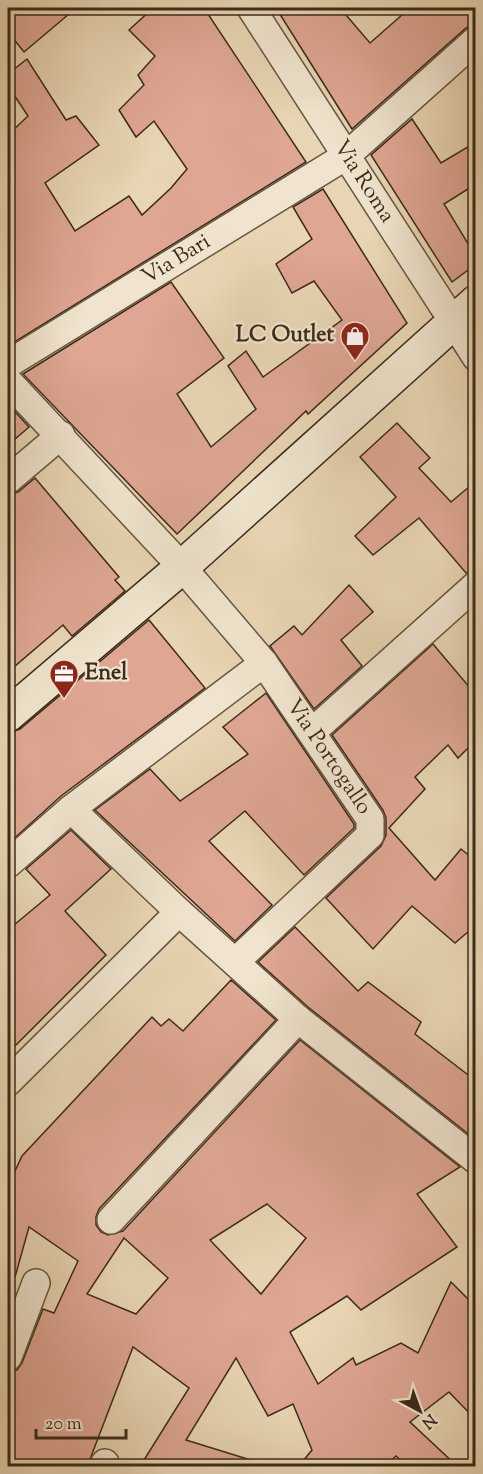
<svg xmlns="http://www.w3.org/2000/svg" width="483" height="1474" viewBox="0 0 483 1474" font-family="'Sorts Mill Goudy',serif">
  <rect width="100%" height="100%" fill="#e8d5b3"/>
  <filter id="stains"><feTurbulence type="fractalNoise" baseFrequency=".00333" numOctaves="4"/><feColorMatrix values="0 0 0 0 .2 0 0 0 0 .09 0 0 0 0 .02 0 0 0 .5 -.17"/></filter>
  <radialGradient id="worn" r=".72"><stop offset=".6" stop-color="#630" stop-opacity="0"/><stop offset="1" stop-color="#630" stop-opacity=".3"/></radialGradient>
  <!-- building -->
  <g fill="#dea693" stroke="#3b2b19" stroke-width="1.5" fill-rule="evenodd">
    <path d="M8 8H76L24 52 8 32Z"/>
    <path d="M153 8H204L306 162 8 346V135L28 116 8 86V74L27 59 66 120 76 116 99 145 45 183 75 231 129 196 142 215 171 188 187 169 154 121 136 137 119 110 144 85 138 75 155 56 129 30Z"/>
    <path d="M276 8H340L370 43 410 8H476V25L466 28 352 129Z"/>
    <path d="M412 119 441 163 476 142V184L444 204 476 257V264L452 282 371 155Z"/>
    <path d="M323 189 407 323 308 414 306 411 177 534 23 374 171 282 224 358 177 394 211 447 256 409 228 366 246 351 263 377 342 320 314 281 292 293 276 264 312 239 293 207Z"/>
    <path d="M8 404 29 427 8 445Z"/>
    <path d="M397 423 430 458 419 468 451 502 476 481V570L466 573 419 518 373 555 355 536 396 497 360 457Z"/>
    <path d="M35 478 119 577 115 580 125 591 72 636 63 625 8 672V495L18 492Z"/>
    <path d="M349 585 373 612 341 640 362 666 314 709 270 646 294 626 302 635Z"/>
    <path d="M149 620 205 688 61 796 8 844V733L20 729Z"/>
    <path d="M433 644 476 695V740L458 758 448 745 415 777 425 789 389 828 435 880 461 849 476 861V925L455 943 412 906 373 949 326 898 381 846 386 835V818L383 810 332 735Z"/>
    <path d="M266 693 354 824V828L304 875 245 811 209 841 272 905 235 941 95 810 150 769 180 801 248 754 223 727Z"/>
    <path d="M71 830 111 869 65 911 106 955 8 1053V930L50 895 26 869Z"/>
    <path d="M295 927 358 991 368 982 421 1022 415 1034 476 1081V1140L308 1007 258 962Z"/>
    <path d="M231 980 276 1020 99 1209 96 1217V1225L101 1232 108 1235 123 1231 300 1040 460 1167 417 1194 457 1247 361 1310 347 1296 290 1332 318 1384 353 1358 356 1365 401 1343 418 1353 451 1282 476 1307V1420L449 1392 410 1422 458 1467H408L396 1456 384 1467H298L312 1450 293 1404 268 1416 236 1358 186 1440 254 1461 253 1467H162L144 1460 189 1388 133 1347 87 1467H8V1372L17 1370 22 1363 43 1309 54 1313 78 1261 29 1227 15 1277 8 1276V1186L22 1156 152 1017 161 1026 169 1019 183 1031ZM267 1204 306 1238 261 1294 210 1240ZM124 1238 168 1278 136 1314 87 1294Z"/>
  </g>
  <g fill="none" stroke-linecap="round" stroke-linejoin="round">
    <!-- street casing -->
    <g stroke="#665640" stroke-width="30">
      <g id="street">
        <path id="s1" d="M251 8 476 357"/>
        <path id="s2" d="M8 364 346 156 476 40"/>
        <path id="s3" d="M8 381 182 567 264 663 370 819V835L235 962"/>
        <path d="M8 480 61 435"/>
        <path d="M313 731 476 585"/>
        <path d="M71 809 179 912 298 1019 476 1160"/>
        <path d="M8 864 71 809 264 663"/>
        <path d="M8 1082 179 912"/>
        <path d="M111 1220 298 1019"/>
        <path d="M8 1357 36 1283"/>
        <path d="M103 1466 105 1463"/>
      </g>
    </g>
    <!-- secondary casing -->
    <g stroke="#3b2b19" stroke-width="36">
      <path id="secondary" d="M8 715 182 567 476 302"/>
    </g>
    <!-- street -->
    <use href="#street" stroke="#f0e4ce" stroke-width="27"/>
    <!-- secondary -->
    <use href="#secondary" stroke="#f0e4ce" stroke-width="33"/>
  </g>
  <!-- icons -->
  <defs>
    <g id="shop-pin" transform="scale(1.5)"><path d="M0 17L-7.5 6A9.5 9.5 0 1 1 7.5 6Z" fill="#8f2418" stroke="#f0e4ce"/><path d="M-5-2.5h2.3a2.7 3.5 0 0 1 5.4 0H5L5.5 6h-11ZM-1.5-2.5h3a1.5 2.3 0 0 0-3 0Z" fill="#fff"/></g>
    <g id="office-pin" transform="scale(1.5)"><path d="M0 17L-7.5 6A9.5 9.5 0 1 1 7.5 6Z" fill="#8f2418" stroke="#f0e4ce"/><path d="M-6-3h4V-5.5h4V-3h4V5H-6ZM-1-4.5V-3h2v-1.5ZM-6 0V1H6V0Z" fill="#fff"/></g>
  </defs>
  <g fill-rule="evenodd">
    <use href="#shop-pin" x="355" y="336"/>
    <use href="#office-pin" x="64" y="674"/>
  </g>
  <g text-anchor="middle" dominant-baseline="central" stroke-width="4.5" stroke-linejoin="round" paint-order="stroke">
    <!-- street labels -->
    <g font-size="22" fill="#3b2b19" stroke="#f0e4ce">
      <text stroke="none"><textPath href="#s1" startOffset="207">Via Roma</textPath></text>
      <text stroke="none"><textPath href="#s2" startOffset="198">Via Bari</textPath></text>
      <text stroke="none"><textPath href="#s3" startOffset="495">Via Portogallo</textPath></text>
    </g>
    <!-- poi labels -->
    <g font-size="22" font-weight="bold" fill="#3b2b19" stroke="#f0e4ce" text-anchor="end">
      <text x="334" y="336">LC Outlet</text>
      <text x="85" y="674" text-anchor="start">Enel</text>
    </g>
  </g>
  <!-- margin -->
  <rect width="483" height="1474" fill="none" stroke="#e8d5b3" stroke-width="30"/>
  <rect x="9" y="9" width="465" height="1456" fill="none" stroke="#3b2b19" stroke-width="3"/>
  <rect x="15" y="15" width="453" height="1444" fill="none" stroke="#3b2b19" stroke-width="1.5"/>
  <!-- north arrow -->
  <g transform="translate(420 1411) rotate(139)" stroke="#f0e4ce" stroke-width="4.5" paint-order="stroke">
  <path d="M0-4.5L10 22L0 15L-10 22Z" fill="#3b2b19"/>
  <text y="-9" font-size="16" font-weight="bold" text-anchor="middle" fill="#3b2b19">N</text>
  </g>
  <!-- scale -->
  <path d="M36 1429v9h90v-9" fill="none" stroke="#3b2b19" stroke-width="3"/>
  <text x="45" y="1429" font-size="18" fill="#3b2b19" stroke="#f0e4ce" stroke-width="4.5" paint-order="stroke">20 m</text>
  <rect width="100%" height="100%" filter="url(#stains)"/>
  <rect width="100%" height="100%" fill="url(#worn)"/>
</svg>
